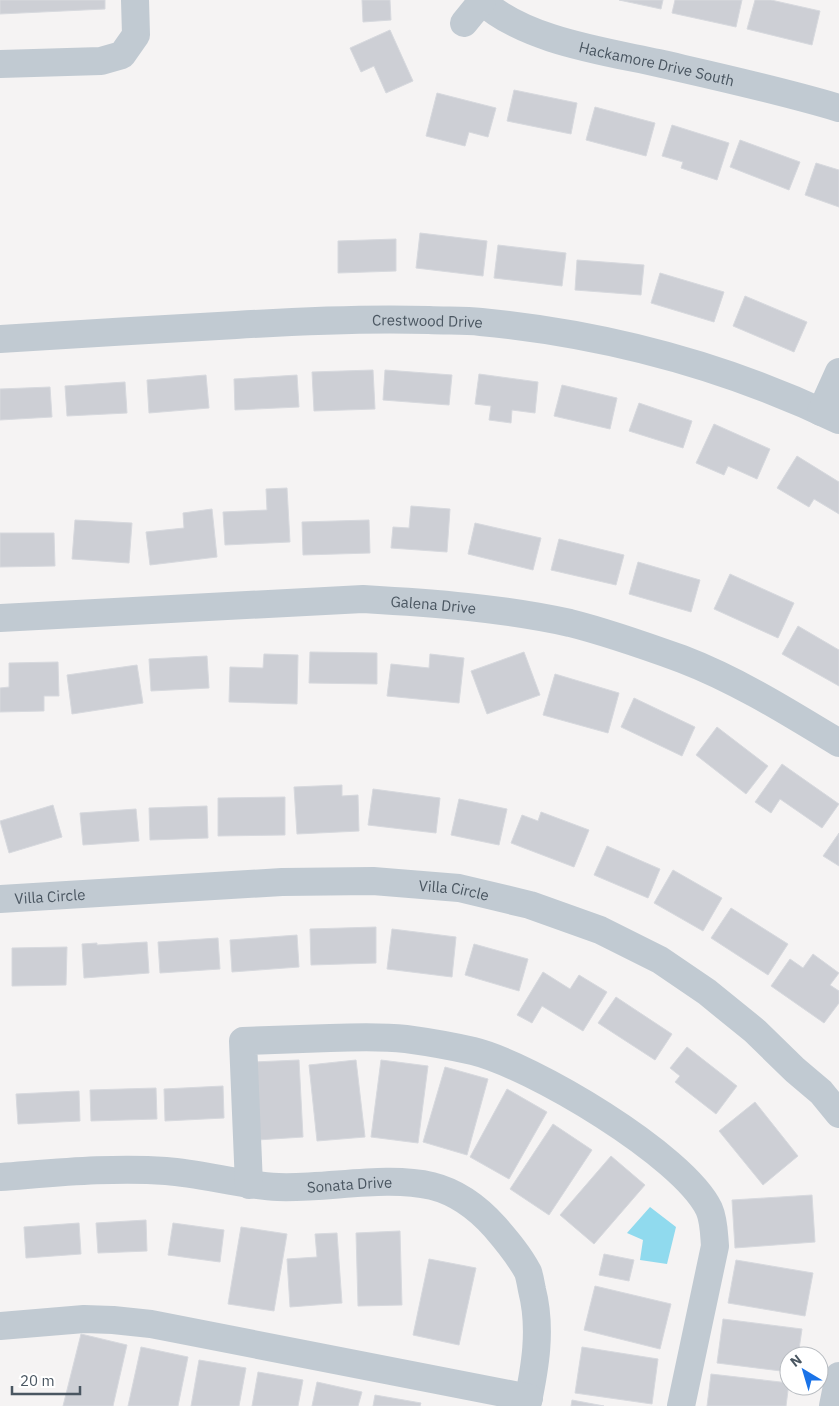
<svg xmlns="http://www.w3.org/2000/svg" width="839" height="1406" viewBox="0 0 839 1406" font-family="'IBM Plex Sans',sans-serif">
  <rect width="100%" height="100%" fill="#f5f3f3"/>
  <!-- water -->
  <path fill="#90daee" d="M650 1207 676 1227 667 1264 640 1260 643 1240 627 1233Z"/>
  <!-- building -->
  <g fill="#cdcfd5" stroke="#d7d9de">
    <path d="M0 0H105V9L0 14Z"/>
    <path d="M362 0H390L391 20 363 22Z"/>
    <path d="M619 0H663L661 9Z"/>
    <path d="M675 0H742L736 27 672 13Z"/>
    <path d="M755 0H771L820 11 812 45 747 29Z"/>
    <path d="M390 30 413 81 386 93 374 66 361 72 350 48Z"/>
    <path d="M514 90 577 103 571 134 507 121Z"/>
    <path d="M437 93 496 108 488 137 469 132 465 146 426 136Z"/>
    <path d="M595 107 655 123 646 156 586 140Z"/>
    <path d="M672 125 729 143 717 180 681 168 683 162 662 156Z"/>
    <path d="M740 140 800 162 789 190 730 167Z"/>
    <path d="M816 163 839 170V207L805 195Z"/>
    <path d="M420 233 487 241 483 276 416 268Z"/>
    <path d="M396 239V271L338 273V241Z"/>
    <path d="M498 245 566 253 562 286 494 278Z"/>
    <path d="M577 260 644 265 641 295 575 290Z"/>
    <path d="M660 273 724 292 714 322 651 303Z"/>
    <path d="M745 296 807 322 794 352 733 326Z"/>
    <path d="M373 370 375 409 314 411 312 372Z"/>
    <path d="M385 370 452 375 449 405 383 400Z"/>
    <path d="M479 374 538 382 535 413 512 410 511 423 489 420 491 406 475 404Z"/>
    <path d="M206 375 209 408 149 413 147 380Z"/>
    <path d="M297 375 299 407 235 410 234 379Z"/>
    <path d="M125 382 127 413 67 416 65 386Z"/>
    <path d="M562 385 617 398 610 429 554 416Z"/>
    <path d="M50 387 52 417 0 420V389Z"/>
    <path d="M639 403 692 421 683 448 629 431Z"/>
    <path d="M714 424 770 449 757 479 728 466 724 475 696 463Z"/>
    <path d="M797 456 839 482V514L814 499 809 507 777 488Z"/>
    <path d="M287 488 290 542 225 545 223 512 267 510 266 489Z"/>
    <path d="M411 506 450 509 447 552 391 548 393 527 409 528Z"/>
    <path d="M212 509 217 557 150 565 146 532 184 528 183 513Z"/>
    <path d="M75 520 132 523 129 563 72 559Z"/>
    <path d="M369 520 370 553 303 555 302 522Z"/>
    <path d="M475 523 541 538 533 570 468 554Z"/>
    <path d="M0 533H54L55 566 0 567Z"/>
    <path d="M559 539 624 555 616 585 551 570Z"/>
    <path d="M638 562 700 580 691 612 629 594Z"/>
    <path d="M730 574 794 603 778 638 714 609Z"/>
    <path d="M798 626 839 650V686L782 654Z"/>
    <path d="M310 652 377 653V684L309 683Z"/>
    <path d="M524 652 540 695 487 714 471 671Z"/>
    <path d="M264 654 298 655 297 704 229 702 230 667 263 668Z"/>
    <path d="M430 654 464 658 459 703 387 696 391 664 429 668Z"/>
    <path d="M207 656 209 688 151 691 149 659Z"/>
    <path d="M58 662 59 696H44V711L0 712V688L9 687V663Z"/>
    <path d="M137 665 143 703 72 714 67 675Z"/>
    <path d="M555 674 619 693 608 733 543 715Z"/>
    <path d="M634 698 695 727 682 756 621 727Z"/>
    <path d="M717 727 768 766 746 794 696 755Z"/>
    <path d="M782 764 839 804 822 828 780 799 771 813 755 802Z"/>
    <path d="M342 785V796L358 795 359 831 297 834 294 787Z"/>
    <path d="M373 789 440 798 436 833 368 825Z"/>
    <path d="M285 797V835L218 836V798Z"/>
    <path d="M459 799 507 809 499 845 451 835Z"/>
    <path d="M53 805 62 837 9 853 0 821Z"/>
    <path d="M207 806 208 838 150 840 149 808Z"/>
    <path d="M136 809 139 841 83 845 80 813Z"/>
    <path d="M541 812 589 830 574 867 511 843 522 815 538 821Z"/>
    <path d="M839 833V866L823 856Z"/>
    <path d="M607 846 660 869 648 898 594 875Z"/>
    <path d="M673 870 722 898 703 931 654 903Z"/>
    <path d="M731 908 788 944 768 975 711 938Z"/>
    <path d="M376 927V963L311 965 310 929Z"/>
    <path d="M392 929 456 937 452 977 387 969Z"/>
    <path d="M297 935 299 967 232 972 230 940Z"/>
    <path d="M218 938 220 969 160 973 158 942Z"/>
    <path d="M147 942 149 973 84 978 82 944 97 943V945Z"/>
    <path d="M474 944 528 959 519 991 465 975Z"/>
    <path d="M67 947 66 985 12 986V948Z"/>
    <path d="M813 954 839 973 830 985 839 991V1003L824 1023 771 986 790 959 803 968Z"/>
    <path d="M543 972 570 989 579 975 607 992 583 1031 542 1006 532 1023 517 1015Z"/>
    <path d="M616 997 672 1034 655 1060 598 1023Z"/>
    <path d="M687 1047 737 1086 716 1114 675 1082 680 1076 670 1068Z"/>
    <path d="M299 1060 303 1137 257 1140 253 1062Z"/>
    <path d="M356 1060 365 1137 317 1141 309 1065Z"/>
    <path d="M381 1060 428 1066 418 1143 371 1137Z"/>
    <path d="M445 1067 488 1079 467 1155 423 1142Z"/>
    <path d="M223 1086 224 1118 165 1121 164 1089Z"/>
    <path d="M156 1088 157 1119 91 1121 90 1090Z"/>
    <path d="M507 1089 547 1112 509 1179 470 1157Z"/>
    <path d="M79 1091 80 1121 18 1124 16 1094Z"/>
    <path d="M755 1102 798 1156 763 1185 719 1131Z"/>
    <path d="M553 1124 592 1150 549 1215 510 1189Z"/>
    <path d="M611 1156 645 1185 594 1244 560 1215Z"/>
    <path d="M812 1195 815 1242 735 1248 732 1200Z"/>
    <path d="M146 1220 147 1251 98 1253 96 1223Z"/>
    <path d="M79 1223 81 1254 26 1258 24 1227Z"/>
    <path d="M173 1223 224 1230 220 1262 168 1255Z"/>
    <path d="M241 1227 287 1234 274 1311 228 1304Z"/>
    <path d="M400 1231 402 1305 358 1306 356 1233Z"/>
    <path d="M337 1233 342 1303 290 1307 287 1259 317 1257 315 1234Z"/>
    <path d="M604 1254 634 1260 629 1281 599 1275Z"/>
    <path d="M429 1259 476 1268 459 1345 413 1335Z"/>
    <path d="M736 1260 813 1273 805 1316 728 1303Z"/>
    <path d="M595 1286 671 1304 660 1349 584 1330Z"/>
    <path d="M723 1319 802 1329 798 1356H789V1372L717 1363Z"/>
    <path d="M81 1334 127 1345 113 1406H63Z"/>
    <path d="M141 1347 188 1357 178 1406H128Z"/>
    <path d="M582 1347 658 1359 652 1404 575 1393Z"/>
    <path d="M199 1360 246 1368 239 1406H191Z"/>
    <path d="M258 1372 303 1380 298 1406H252Z"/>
    <path d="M711 1374 789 1383 786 1406H707Z"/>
    <path d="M317 1382 362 1392 358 1406H312Z"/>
    <path d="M375 1395 421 1403 420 1406H373Z"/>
    <path d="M572 1400 604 1406H571Z"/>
  </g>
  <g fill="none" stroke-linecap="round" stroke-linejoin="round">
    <!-- minor -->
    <g stroke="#c1cad2" stroke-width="28">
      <path id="s1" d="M481 0C523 40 603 51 658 63 719 77 779 90 839 108"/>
      <path d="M464 23 482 1"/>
      <path d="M0 64 101 61 122 55 136 35 135 0"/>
      <path id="s2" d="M0 339C79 334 157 329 236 325 300 321 365 318 429 320 446 321 464 320 481 322 605 334 726 366 839 420"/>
      <path d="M821 412 839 372"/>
      <path id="s3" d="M0 618 363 599C432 603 502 608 570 623 606 632 646 646 682 659 737 680 788 712 839 743"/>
      <path id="s4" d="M0 899 282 882 373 881 459 888 530 905 600 930 660 960 707 992 755 1031 795 1070 821 1092 839 1114"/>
      <path id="s5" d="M0 1177C55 1173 111 1167 166 1171 204 1174 240 1185 278 1187 327 1189 386 1175 432 1186 456 1192 478 1208 495 1227 507 1241 519 1255 528 1272 530 1278 531 1285 532 1290 542 1329 535 1368 527 1406"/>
      <path d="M249 1185 243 1041C272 1040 301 1039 330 1038 355 1037 380 1036 406 1039 428 1042 451 1046 473 1051 531 1065 683 1155 709 1209 714 1220 714 1234 715 1246L681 1406"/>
      <path d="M0 1326 84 1319 113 1320 151 1324 529 1398"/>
      <path d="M833 1406 839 1376"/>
    </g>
  </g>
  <g text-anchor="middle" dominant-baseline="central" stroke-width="4.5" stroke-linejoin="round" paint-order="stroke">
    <!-- street labels -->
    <g font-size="15" fill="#4a5661" stroke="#fff">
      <text stroke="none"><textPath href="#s1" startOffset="189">Hackamore Drive South</textPath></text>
      <text stroke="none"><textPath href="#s2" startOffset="428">Crestwood Drive</textPath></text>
      <text stroke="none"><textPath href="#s3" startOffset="434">Galena Drive</textPath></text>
      <text stroke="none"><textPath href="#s4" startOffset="455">Villa Circle</textPath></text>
      <text stroke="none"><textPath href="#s4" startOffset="50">Villa Circle</textPath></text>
      <text stroke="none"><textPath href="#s5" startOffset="351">Sonata Drive</textPath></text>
    </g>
  </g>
  <!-- north arrow -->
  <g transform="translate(804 1371) rotate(322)"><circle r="24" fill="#ffffff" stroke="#b7bbc0"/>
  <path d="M0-4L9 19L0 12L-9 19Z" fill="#1a73e8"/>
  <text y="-8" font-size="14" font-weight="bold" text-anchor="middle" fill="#4a5661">N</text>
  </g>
  <!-- scale -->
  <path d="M12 1386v8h68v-8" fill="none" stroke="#4a5661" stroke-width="2.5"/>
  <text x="20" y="1386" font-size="15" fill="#4a5661" stroke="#ffffff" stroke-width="4" paint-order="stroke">20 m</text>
</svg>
